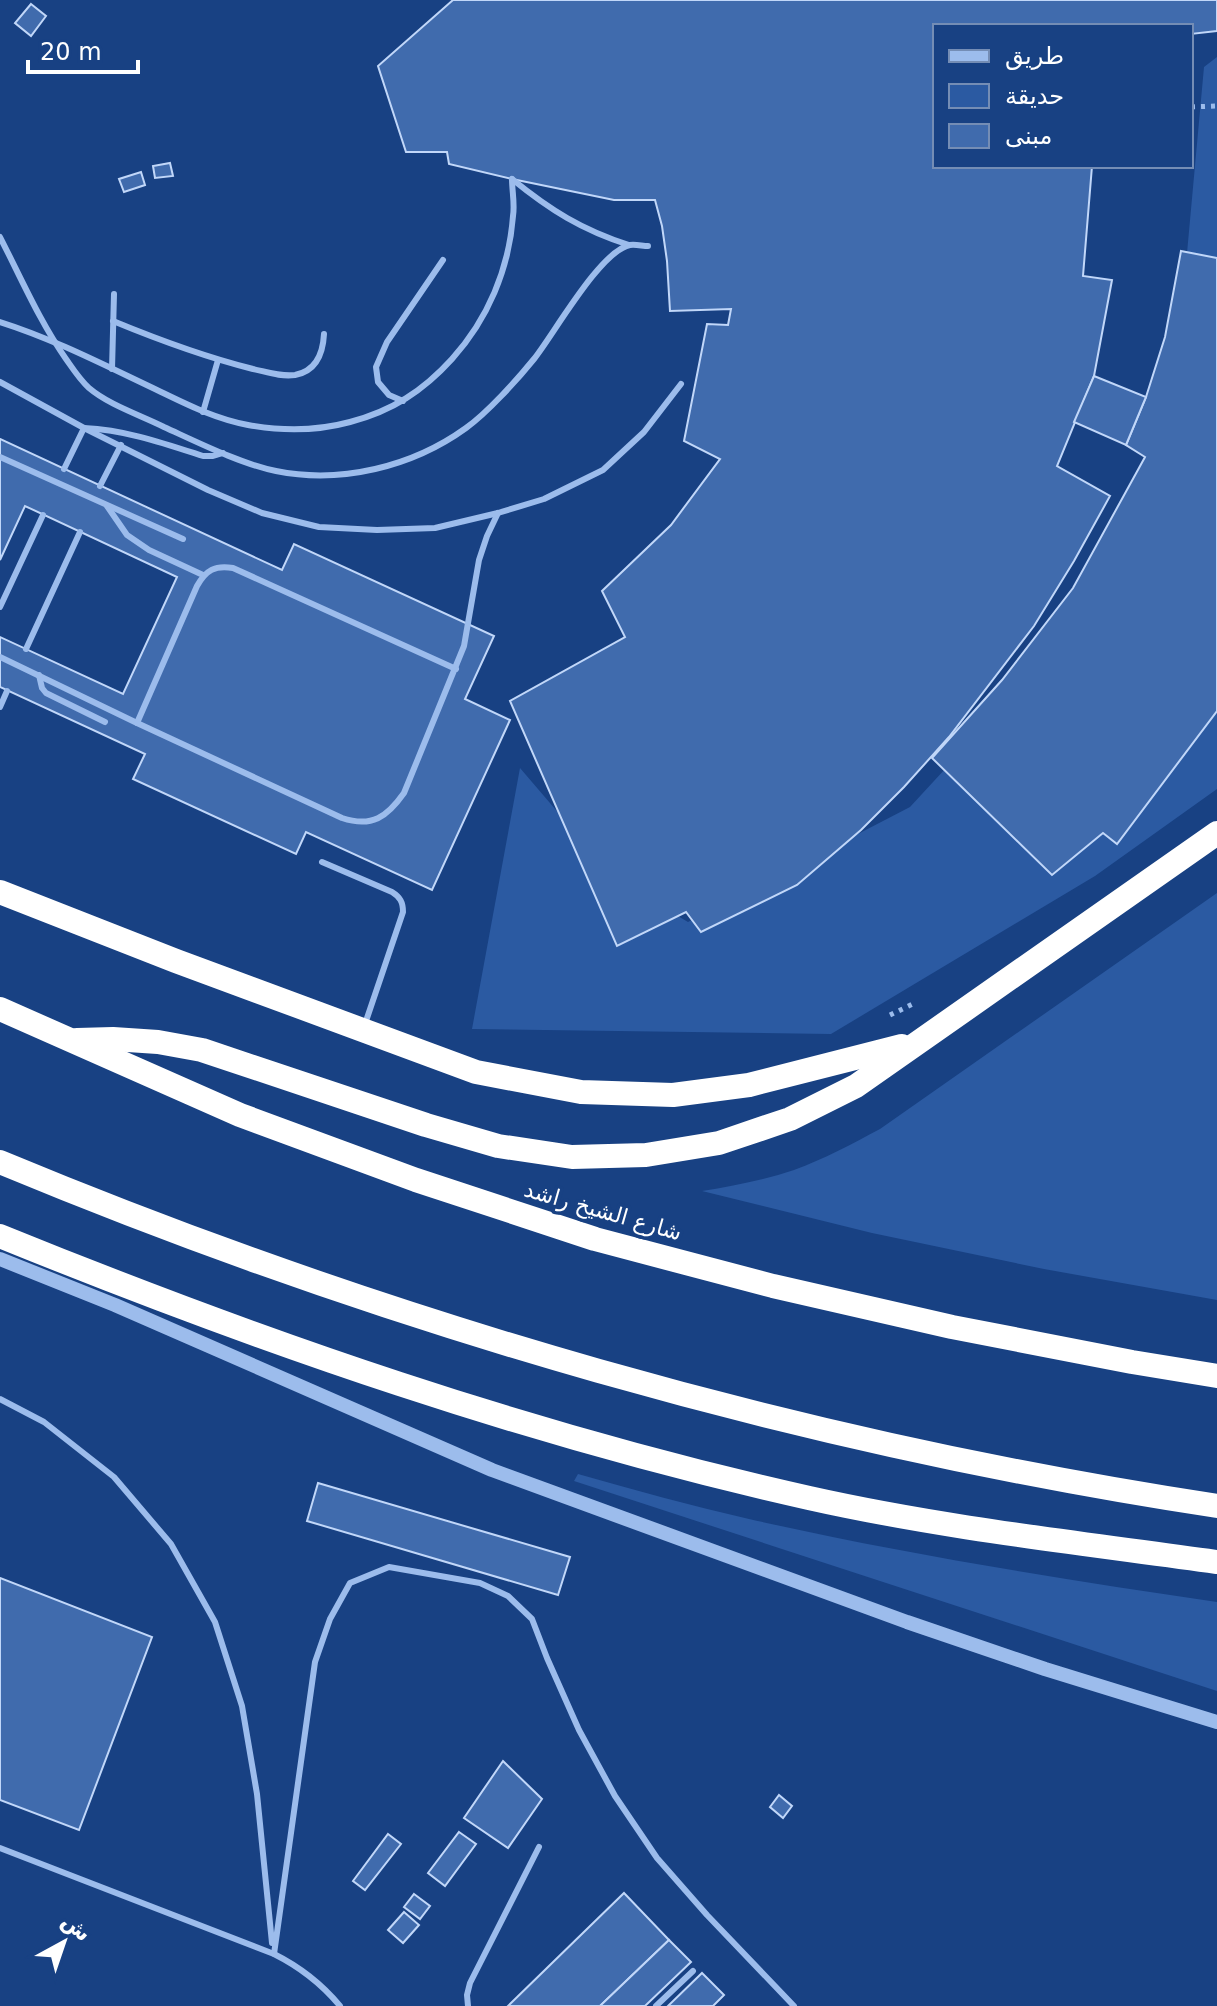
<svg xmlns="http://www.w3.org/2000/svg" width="1217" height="2006" viewBox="0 0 1217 2006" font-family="'DejaVu Sans',Vazirmatn,sans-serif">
  <rect width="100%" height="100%" fill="#184183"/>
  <!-- green -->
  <g fill="#2b5aa2">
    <path d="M1217 57V789L1095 876 831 1034 472 1029 520 768 615 879 688 922 910 807 1088 614 1187 440 1184 286 1204 67Z"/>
    <path d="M1217 893V1300L1044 1269 872 1233 702 1191C733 1186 764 1180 794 1170 824 1159 852 1144 880 1129Z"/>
    <path d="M578 1474C635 1490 692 1506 749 1519 903 1554 1061 1579 1217 1602V1691L574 1481Z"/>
  </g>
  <!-- building -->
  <g fill="#406bad" stroke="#c1d7f9" stroke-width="2">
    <path d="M453 0H1217V31L1191 34V26H935V166H1092L1083 276 1112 280 1094 376 1057 466 1110 496 1074 561 1034 626 949 737 904 787 861 830 797 885 701 932 686 912 617 946 510 701 625 637 602 591 671 525 720 459 684 441 707 324 728 325 731 309 670 311 667 261 662 226 655 200H614L512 179 449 164 447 152H406L378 66Z"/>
    <path d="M31 4 46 16 31 36 15 23Z"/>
    <path d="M170 163 173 176 155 178 153 166Z"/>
    <path d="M141 172 145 185 124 192 119 179Z"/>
    <path d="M1181 251 1217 258V711L1117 844 1103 833 1052 875 932 758 1002 680 1073 588 1145 457 1126 445 1146 397 1165 337Z"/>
    <path d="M1094 376 1146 397 1126 445 1074 422Z"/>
    <path d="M0 439 282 570 294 544 494 636 465 699 510 720 432 890 306 832 296 854 133 779 145 754 0 687V637L123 694 177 577 25 506 0 560Z"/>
    <path d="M318 1483 570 1557 558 1595 307 1521Z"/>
    <path d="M0 1578 152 1637 79 1830 0 1800Z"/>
    <path d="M503 1761 542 1799 508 1848 464 1818Z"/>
    <path d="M779 1795 792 1806 783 1818 770 1807Z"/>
    <path d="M459 1832 476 1844 445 1886 428 1873Z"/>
    <path d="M388 1834 401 1844 365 1890 353 1881Z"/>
    <path d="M624 1893 669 1940 600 2006H508Z"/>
    <path d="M414 1894 430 1906 420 1919 404 1907Z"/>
    <path d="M404 1912 419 1925 403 1943 388 1930Z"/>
    <path d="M669 1940 691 1962 645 2006H600Z"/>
    <path d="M702 1973 724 1995 713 2006H668Z"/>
  </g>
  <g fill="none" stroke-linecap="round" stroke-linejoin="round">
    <!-- path -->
    <g stroke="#9cbcec" stroke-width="5" stroke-dasharray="4 6" stroke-linecap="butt">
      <path d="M1191 107 1217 106"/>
      <path d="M890 1015 917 1002"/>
    </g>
    <!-- service -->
    <g stroke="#9cbcec" stroke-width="6">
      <path d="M512 179C550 210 582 230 629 245"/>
      <path d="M0 237C21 278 40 322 66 359 73 369 80 380 89 388 109 405 140 415 164 427 197 442 241 464 276 471 341 484 412 467 466 428 487 413 517 380 534 359 554 334 600 251 630 245 635 244 643 246 648 246"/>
      <path d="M113 321C159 340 205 357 253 369 267 372 281 377 295 375 317 371 323 353 324 334"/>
      <path d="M0 322C54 339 106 366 157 390 186 404 215 419 248 425 281 431 317 431 350 422 392 411 423 391 452 359 488 319 509 269 513 216 515 204 512 191 512 179"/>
      <path d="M112 369 114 294"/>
      <path d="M0 382 84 428 208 490 262 513 319 527 377 530 435 528 498 513 544 499 603 470 644 432 681 384"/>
      <path d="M403 401 389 395 378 382 376 367 387 342 443 260"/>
      <path d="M203 412 218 360"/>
      <path d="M0 457 183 539"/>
      <path d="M64 469 84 428C126 430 163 443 203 456H213L223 453"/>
      <path d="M100 486 121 445"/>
      <path d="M107 506 127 535 149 550 203 575"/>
      <path d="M0 607 43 515"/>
      <path d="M26 649 80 532"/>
      <path d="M0 657 137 723 342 818C372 828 387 817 404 793L464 646 479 560 487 536 498 513"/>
      <path d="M39 675 42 688 46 693 105 722"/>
      <path d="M0 707 7 691"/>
      <path d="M137 723 197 586C206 570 215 565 233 568L456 669"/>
      <path d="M322 862 392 892C400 897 403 902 403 912L365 1024"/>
      <path d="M0 1399 44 1422 114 1477 171 1544 215 1622 242 1706 257 1794 272 1943"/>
      <path d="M0 1848 274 1954C300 1967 321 1983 340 2006"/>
      <path d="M274 1954 315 1662 330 1619 350 1583 389 1567 480 1583 508 1596 532 1619 547 1658 579 1730 615 1796 657 1858 707 1915 794 2006"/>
      <path d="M468 2006 467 1995 470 1983 539 1847"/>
      <path d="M656 2006 693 1971"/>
    </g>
    <!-- tertiary -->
    <path stroke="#9cbcec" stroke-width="14" d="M0 1259 115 1305 492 1470 907 1622 1045 1669 1217 1722"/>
    <!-- motorway -->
    <g stroke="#fff" stroke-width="24">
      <path d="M0 892 176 961 476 1072 581 1092 673 1095 749 1085 902 1046"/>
      <path d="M0 1009 240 1115 416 1180 595 1239 773 1286 952 1327 1132 1362 1217 1376"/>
      <path d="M77 1040 113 1039 158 1042 202 1050 426 1125 498 1146 572 1157 646 1155 719 1143 790 1119 856 1086 1217 833"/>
      <path d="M0 1162C387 1323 802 1443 1217 1506"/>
      <path d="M0 1236C263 1343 532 1436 809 1498 943 1528 1081 1543 1217 1562"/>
    </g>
  </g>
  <g text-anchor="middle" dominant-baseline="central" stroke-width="7" stroke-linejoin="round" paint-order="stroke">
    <!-- street labels -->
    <g font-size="22" fill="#fff" stroke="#184183">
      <text transform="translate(603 1211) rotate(16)">شارع الشيخ راشد</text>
    </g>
  </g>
  <!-- legend -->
  <rect x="933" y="24" width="260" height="144" fill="#184183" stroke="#748db5" stroke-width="2"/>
  <rect x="949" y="50" width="40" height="12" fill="#9cbcec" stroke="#748db5" stroke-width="2"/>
  <text x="1005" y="64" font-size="24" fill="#ffffff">طريق</text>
  <rect x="949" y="84" width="40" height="24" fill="#2b5aa2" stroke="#748db5" stroke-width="2"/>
  <text x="1005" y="104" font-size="24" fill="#ffffff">حديقة</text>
  <rect x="949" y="124" width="40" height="24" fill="#406bad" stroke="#748db5" stroke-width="2"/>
  <text x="1005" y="144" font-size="24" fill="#ffffff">مبنى</text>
  <!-- north arrow -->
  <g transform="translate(64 1942) rotate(40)" stroke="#184183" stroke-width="6" paint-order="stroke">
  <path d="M0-6L14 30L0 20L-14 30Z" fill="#ffffff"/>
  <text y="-12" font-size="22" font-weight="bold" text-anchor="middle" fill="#ffffff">ش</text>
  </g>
  <!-- scale -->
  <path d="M28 60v12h110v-12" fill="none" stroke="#ffffff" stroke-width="4"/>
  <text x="40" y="60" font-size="24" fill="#ffffff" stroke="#184183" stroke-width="6" paint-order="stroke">20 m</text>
</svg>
